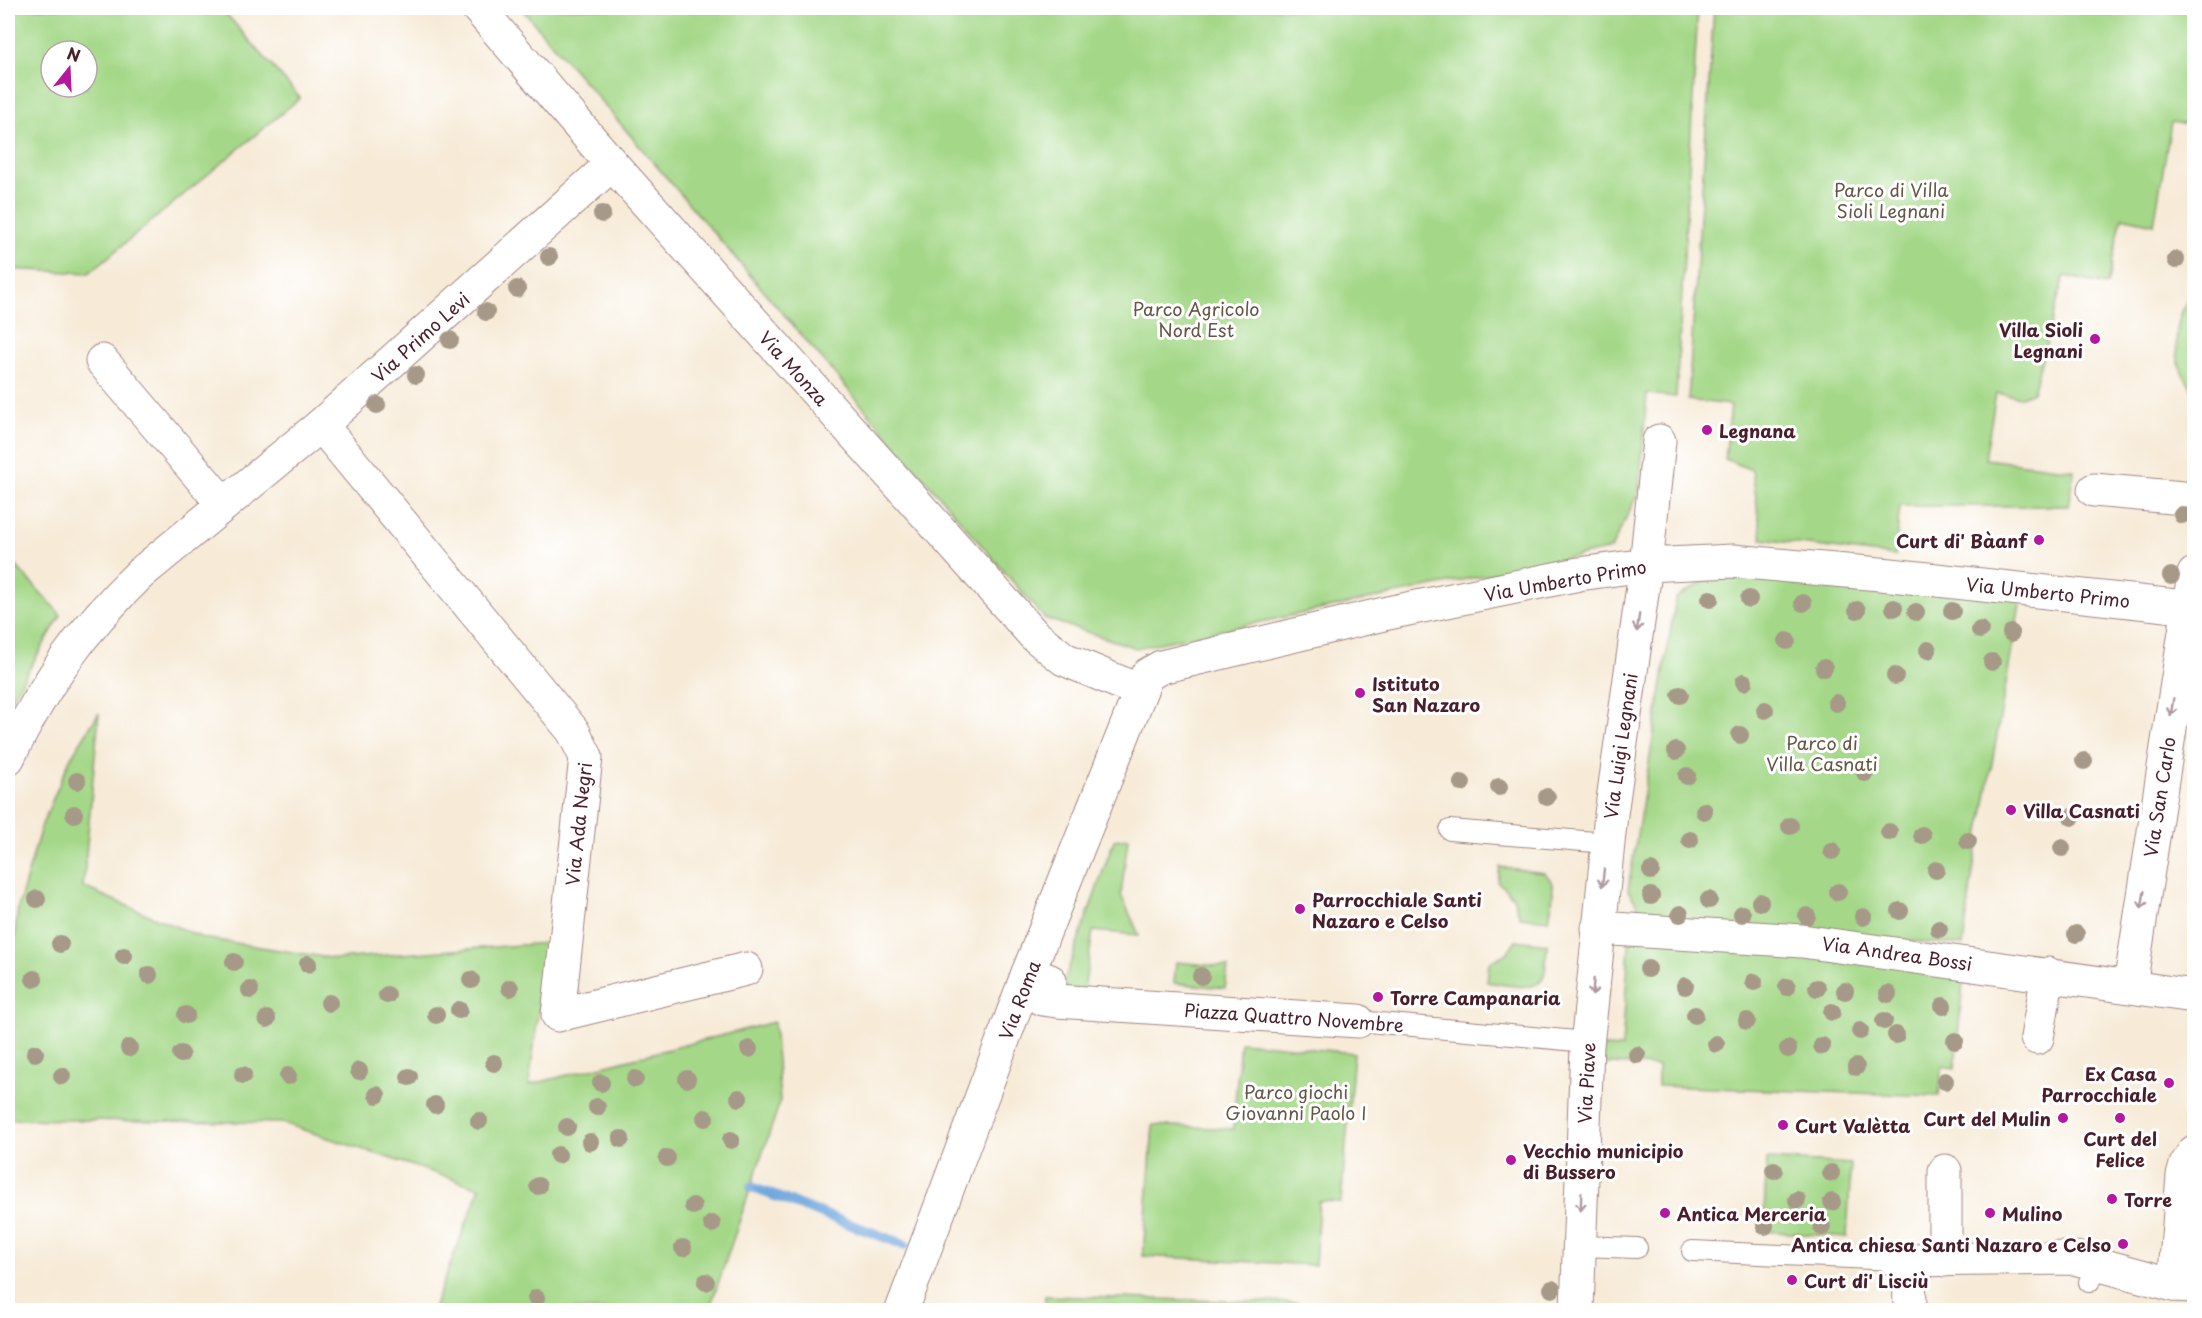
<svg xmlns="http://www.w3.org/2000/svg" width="2202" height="1318" viewBox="0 0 2202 1318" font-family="'Playpen Sans',sans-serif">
  <rect width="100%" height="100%" fill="#fff"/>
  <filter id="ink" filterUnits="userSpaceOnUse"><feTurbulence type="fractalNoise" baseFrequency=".0167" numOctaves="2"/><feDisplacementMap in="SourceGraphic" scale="12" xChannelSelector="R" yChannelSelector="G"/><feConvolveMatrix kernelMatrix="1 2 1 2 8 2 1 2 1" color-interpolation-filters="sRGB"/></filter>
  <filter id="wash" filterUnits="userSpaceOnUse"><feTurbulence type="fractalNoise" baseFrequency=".008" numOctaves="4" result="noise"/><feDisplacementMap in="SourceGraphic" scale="24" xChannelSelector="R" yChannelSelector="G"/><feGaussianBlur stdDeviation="1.35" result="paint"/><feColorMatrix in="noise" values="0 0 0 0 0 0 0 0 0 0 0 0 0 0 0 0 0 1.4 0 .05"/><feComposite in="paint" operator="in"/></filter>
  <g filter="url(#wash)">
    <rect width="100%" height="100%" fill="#f7ebd8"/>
    <!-- green -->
    <g fill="#a4d888" stroke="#777c5a" stroke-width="1.5" fill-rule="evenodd">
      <path d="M8 8H221L300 98 89 273 8 269ZM51 51H87V87H51Z"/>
      <path d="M521 8H1698L1676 397 1647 394 1639 491 1611 549 1136 648 1044 618Z"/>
      <path d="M1714 8H2194V126L2171 122 2154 224 2122 217 2107 285 2064 276 2033 392 2021 397 1996 393 1985 459 2074 470 2068 506H1900L1895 556 1762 539 1752 470 1725 459 1731 405 1688 400Z"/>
      <path d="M2194 291V390C2169 363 2172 319 2194 291Z"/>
      <path d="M8 557 61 615 8 705Z"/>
      <path d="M1710 578 1801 580 2021 598 1973 871 1963 945 1648 923 1628 890 1676 598Z"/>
      <path d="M99 713 83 887 203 938 336 959 547 943 529 1085 774 1022 780 1102 709 1310H440L433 1309 480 1188 283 1123 8 1119V993L18 908 41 827 70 759Z"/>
      <path d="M1128 838 1121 895 1139 935 1093 931 1082 1003 1057 1001 1114 840Z"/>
      <path d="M1500 867 1544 873C1559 883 1551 904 1549 920L1520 917 1513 897 1498 882Z"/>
      <path d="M1630 932 1964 971 1955 1068 1942 1066 1939 1096 1658 1086V1066L1586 1063 1587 1046 1622 1048Z"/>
      <path d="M1516 940 1547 944C1546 954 1547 969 1543 978 1536 993 1500 984 1487 982L1489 963 1507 953Z"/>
      <path d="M1176 962 1228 967 1225 988 1174 983Z"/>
      <path d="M1240 1042 1354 1053 1341 1202 1319 1201 1315 1265 1143 1256 1153 1125 1233 1129Z"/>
      <path d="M1767 1159 1851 1164 1847 1237 1763 1231Z"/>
      <path d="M1045 1296 1299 1303V1310H1045Z"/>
    </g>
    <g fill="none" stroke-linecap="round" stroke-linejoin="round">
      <!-- stream -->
      <path stroke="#6ea6dd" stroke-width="10" d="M751 1187 905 1245"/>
    </g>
  </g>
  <g filter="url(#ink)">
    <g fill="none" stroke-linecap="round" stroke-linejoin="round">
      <!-- lane casing -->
      <g stroke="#a08582" stroke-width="22">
        <g id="lane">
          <path d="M1450 830 1607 843"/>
          <path d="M1358 1021 1587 1042"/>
          <path d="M1580 1246 1637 1248"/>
          <path d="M1692 1251 1895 1260"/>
          <path d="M2089 1282 2102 1265"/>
        </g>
      </g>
      <!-- street casing -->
      <g stroke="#a08582" stroke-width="35">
        <g id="street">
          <path d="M478 8 612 164 1034 635 1064 659 1140 691"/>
          <path d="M102 361 224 505"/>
          <path d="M321 425 573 731 586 757 558 1015 746 969"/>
          <path d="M2094 490 2194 499"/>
          <path d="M8 758C45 683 80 631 141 573L321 425 612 164"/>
          <path d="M1598 928 1802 941 2194 996"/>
          <path d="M1028 973 1050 981 1042 999 1057 1001 1358 1021"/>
          <path d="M2130 986 2194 574"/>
          <path d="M2037 1038 2048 974"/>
          <path d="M2194 1152 2186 1165 2183 1176 2174 1285 2194 1286"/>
          <path d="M1945 1171V1260"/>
          <path d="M1895 1260 2075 1258 2174 1285"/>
          <path d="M1909 1260 1910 1310"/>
          <path d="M1577 1310 1587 1046 1611 814 1646 565 1659 441"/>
        </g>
      </g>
      <!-- secondary casing -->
      <g stroke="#a08582" stroke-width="35">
        <path id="secondary" d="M902 1310 1028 973 1147 675 1161 667 1388 613 1579 574 1646 565 1733 561 1891 575 2194 608"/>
      </g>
      <!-- lane -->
      <use href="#lane" stroke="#fff" stroke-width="20"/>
      <!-- street -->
      <use href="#street" stroke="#fff" stroke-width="33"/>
      <!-- secondary -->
      <use href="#secondary" stroke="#fff" stroke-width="33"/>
    </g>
    <!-- trees -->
    <g fill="#a79988">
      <circle cx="602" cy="214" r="9"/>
      <circle cx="549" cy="257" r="9"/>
      <circle cx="2176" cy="260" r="9"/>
      <circle cx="517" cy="289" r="9"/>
      <circle cx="486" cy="312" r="9"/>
      <circle cx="450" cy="340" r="9"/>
      <circle cx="416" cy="375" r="9"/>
      <circle cx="377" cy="405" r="9"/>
      <circle cx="2182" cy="515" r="9"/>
      <circle cx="2171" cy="576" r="9"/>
      <circle cx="1710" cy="599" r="9"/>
      <circle cx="1749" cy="599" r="9"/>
      <circle cx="1803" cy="603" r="9"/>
      <circle cx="1894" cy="608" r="9"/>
      <circle cx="1857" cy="610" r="9"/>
      <circle cx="1952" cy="611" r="9"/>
      <circle cx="1916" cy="612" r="9"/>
      <circle cx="1980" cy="630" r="9"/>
      <circle cx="2011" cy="633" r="9"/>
      <circle cx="1787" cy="641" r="9"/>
      <circle cx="1928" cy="650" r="9"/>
      <circle cx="1992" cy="662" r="9"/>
      <circle cx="1824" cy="668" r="9"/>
      <circle cx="1895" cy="676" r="9"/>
      <circle cx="1744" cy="682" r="9"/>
      <circle cx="1680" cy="695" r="9"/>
      <circle cx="1836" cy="703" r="9"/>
      <circle cx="1765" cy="710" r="9"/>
      <circle cx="1740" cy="735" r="9"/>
      <circle cx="1676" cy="751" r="9"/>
      <circle cx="2084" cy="761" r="9"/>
      <circle cx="1865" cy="773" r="9"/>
      <circle cx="1687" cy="776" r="9"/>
      <circle cx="77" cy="781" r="9"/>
      <circle cx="1462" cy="783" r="9"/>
      <circle cx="1499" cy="787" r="9"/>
      <circle cx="1547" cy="797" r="9"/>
      <circle cx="1704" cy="811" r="9"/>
      <circle cx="74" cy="814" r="9"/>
      <circle cx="2072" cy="817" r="9"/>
      <circle cx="1790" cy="826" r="9"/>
      <circle cx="1889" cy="832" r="9"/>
      <circle cx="1922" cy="835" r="9"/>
      <circle cx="1690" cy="840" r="9"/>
      <circle cx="1968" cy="841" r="9"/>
      <circle cx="2062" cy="848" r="9"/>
      <circle cx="1832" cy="851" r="9"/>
      <circle cx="1936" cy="870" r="9"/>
      <circle cx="1651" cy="871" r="9"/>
      <circle cx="1838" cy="892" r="9"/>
      <circle cx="1651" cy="896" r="9"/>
      <circle cx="37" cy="899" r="9"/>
      <circle cx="1709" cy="900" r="9"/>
      <circle cx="1760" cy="902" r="9"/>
      <circle cx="1900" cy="911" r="9"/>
      <circle cx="1680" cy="914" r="9"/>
      <circle cx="1742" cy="914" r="9"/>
      <circle cx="1807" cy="916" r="9"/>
      <circle cx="1863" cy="917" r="9"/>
      <circle cx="1939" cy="929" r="9"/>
      <circle cx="2076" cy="934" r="9"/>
      <circle cx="60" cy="944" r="9"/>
      <circle cx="124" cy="956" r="9"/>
      <circle cx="234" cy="962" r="9"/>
      <circle cx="308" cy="964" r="9"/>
      <circle cx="1648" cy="969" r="9"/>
      <circle cx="149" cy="975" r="9"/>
      <circle cx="1201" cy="976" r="9"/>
      <circle cx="34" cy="979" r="9"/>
      <circle cx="471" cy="980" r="9"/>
      <circle cx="1754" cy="982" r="9"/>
      <circle cx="1685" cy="986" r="9"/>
      <circle cx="1787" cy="987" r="9"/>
      <circle cx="510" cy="988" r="9"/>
      <circle cx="1817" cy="988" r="9"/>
      <circle cx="250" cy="990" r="9"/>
      <circle cx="1845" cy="991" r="9"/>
      <circle cx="1888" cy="994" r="9"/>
      <circle cx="387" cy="995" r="9"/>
      <circle cx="329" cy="1003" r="9"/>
      <circle cx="1943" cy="1006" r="9"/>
      <circle cx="459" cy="1010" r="9"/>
      <circle cx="1832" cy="1012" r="9"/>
      <circle cx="186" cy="1015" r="9"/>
      <circle cx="436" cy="1015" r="9"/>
      <circle cx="1695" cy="1015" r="9"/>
      <circle cx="267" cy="1019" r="9"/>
      <circle cx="1747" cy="1021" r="9"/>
      <circle cx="1884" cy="1021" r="9"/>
      <circle cx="1860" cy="1031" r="9"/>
      <circle cx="1896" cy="1035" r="9"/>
      <circle cx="1955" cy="1041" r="9"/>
      <circle cx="1716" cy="1044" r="9"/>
      <circle cx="1822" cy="1046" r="9"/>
      <circle cx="129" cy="1048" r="9"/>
      <circle cx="749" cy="1049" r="9"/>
      <circle cx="1788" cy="1049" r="9"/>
      <circle cx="35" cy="1053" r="9"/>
      <circle cx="181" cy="1054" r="9"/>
      <circle cx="1637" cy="1055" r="9"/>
      <circle cx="494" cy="1063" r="9"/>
      <circle cx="1856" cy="1067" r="9"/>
      <circle cx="359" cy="1071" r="9"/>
      <circle cx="243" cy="1075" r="9"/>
      <circle cx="62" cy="1076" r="9"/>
      <circle cx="288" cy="1076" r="9"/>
      <circle cx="409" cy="1077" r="9"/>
      <circle cx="635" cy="1079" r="9"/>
      <circle cx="687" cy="1079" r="9"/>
      <circle cx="1945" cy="1081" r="9"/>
      <circle cx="601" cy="1083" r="9"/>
      <circle cx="377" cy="1095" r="9"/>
      <circle cx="739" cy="1098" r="9"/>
      <circle cx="435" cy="1105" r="9"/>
      <circle cx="597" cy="1107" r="9"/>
      <circle cx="705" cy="1118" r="9"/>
      <circle cx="479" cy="1121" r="9"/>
      <circle cx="567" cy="1127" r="9"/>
      <circle cx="621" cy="1139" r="9"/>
      <circle cx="731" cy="1140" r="9"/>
      <circle cx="590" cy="1142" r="9"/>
      <circle cx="558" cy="1155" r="9"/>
      <circle cx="667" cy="1158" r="9"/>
      <circle cx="1774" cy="1170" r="9"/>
      <circle cx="1831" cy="1173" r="9"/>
      <circle cx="538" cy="1186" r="9"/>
      <circle cx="1797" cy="1200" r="9"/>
      <circle cx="1832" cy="1202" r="9"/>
      <circle cx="693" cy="1206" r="9"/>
      <circle cx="712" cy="1224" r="9"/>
      <circle cx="1765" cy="1226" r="9"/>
      <circle cx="1822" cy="1227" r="9"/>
      <circle cx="683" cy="1248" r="9"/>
      <circle cx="706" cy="1282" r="9"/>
      <circle cx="1552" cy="1289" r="9"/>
      <circle cx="536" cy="1298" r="9"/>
    </g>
    <!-- one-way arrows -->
    <defs><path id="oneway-shaft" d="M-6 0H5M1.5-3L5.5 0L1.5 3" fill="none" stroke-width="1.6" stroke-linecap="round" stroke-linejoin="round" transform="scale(1.5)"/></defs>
    <g stroke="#ae9aa0">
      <use href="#oneway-shaft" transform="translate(1638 623) rotate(98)"/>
      <use href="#oneway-shaft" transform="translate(2172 707) rotate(99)"/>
      <use href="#oneway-shaft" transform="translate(1603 878) rotate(96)"/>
      <use href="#oneway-shaft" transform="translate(2143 900) rotate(99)"/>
      <use href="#oneway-shaft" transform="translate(1593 987) rotate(95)"/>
      <use href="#oneway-shaft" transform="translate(1581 1202) rotate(92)"/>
    </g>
  </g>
  <!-- markers -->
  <g fill="#b5179e" stroke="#fff" stroke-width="2">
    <circle cx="2095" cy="339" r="6"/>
    <circle cx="1707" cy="430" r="6"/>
    <circle cx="2039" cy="540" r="6"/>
    <circle cx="1360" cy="693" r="6"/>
    <circle cx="2011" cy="810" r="6"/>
    <circle cx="1300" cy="909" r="6"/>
    <circle cx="1378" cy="997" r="6"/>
    <circle cx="2169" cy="1083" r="6"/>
    <circle cx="2063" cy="1118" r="6"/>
    <circle cx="2120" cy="1118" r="6"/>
    <circle cx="1783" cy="1125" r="6"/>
    <circle cx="1511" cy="1160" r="6"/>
    <circle cx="2112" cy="1199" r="6"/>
    <circle cx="1665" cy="1213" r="6"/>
    <circle cx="1990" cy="1213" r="6"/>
    <circle cx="2123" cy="1244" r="6"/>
    <circle cx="1792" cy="1280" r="6"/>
  </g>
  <g text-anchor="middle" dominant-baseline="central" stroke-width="6" stroke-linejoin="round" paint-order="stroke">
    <!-- park labels -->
    <g font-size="18" fill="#655647" stroke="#fff">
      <text x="1891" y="189">Parco di Villa<tspan x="1891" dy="21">Sioli Legnani</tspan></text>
      <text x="1196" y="308">Parco Agricolo<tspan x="1196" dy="21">Nord Est</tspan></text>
      <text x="1822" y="742">Parco di<tspan x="1822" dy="21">Villa Casnati</tspan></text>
      <text x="1296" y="1091">Parco giochi<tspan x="1296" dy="21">Giovanni Paolo I</tspan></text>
    </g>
    <!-- poi labels -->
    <g font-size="18" font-weight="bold" fill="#4a1f2b" stroke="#fff" text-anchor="start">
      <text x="2083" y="329" text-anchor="end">Villa Sioli<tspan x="2083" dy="21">Legnani</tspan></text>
      <text x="1719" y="430">Legnana</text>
      <text x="2027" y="540" text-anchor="end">Curt di' Bàanf</text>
      <text x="1372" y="683">Istituto<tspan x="1372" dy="21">San Nazaro</tspan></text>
      <text x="2023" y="810">Villa Casnati</text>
      <text x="1312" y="899">Parrocchiale Santi<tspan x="1312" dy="21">Nazaro e Celso</tspan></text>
      <text x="1390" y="997">Torre Campanaria</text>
      <text x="2157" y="1073" text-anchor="end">Ex Casa<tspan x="2157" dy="21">Parrocchiale</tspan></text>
      <text x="2051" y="1118" text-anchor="end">Curt del Mulin</text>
      <text x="1795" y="1125">Curt Valètta</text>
      <text x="2120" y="1138" text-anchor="middle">Curt del<tspan x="2120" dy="21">Felice</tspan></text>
      <text x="1523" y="1150">Vecchio municipio<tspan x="1523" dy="21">di Bussero</tspan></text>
      <text x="2124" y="1199">Torre</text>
      <text x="1677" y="1213">Antica Merceria</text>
      <text x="2002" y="1213">Mulino</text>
      <text x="2111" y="1244" text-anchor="end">Antica chiesa Santi Nazaro e Celso</text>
      <text x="1804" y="1280">Curt di' Lisciù</text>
    </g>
    <!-- street labels -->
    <g font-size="18" fill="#4a1f2b" stroke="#fff">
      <text transform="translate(420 337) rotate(-42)">Via Primo Levi</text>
      <text transform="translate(794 368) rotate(48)">Via Monza</text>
      <text transform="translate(1565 580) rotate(-10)">Via Umberto Primo</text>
      <text transform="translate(2048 592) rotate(6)">Via Umberto Primo</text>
      <text transform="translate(1620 746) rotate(-82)">Via Luigi Legnani</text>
      <text transform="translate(2159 797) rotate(-81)">Via San Carlo</text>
      <text transform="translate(578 824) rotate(-84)">Via Ada Negri</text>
      <text transform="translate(1897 953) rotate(8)">Via Andrea Bossi</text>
      <text transform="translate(1019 1000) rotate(-69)">Via Roma</text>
      <text transform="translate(1294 1017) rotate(4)">Piazza Quattro Novembre</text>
      <text transform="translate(1586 1083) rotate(-87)">Via Piave</text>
    </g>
  </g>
  <!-- margin -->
  <rect width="2202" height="1318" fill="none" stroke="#fff" stroke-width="30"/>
  <!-- north arrow -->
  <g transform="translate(69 69) rotate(18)"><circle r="28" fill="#ffffff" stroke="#b7a5aa" stroke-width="1.5"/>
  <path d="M0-4.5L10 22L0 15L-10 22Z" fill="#b5179e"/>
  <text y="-9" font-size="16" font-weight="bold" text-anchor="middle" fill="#4a1f2b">N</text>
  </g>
</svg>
